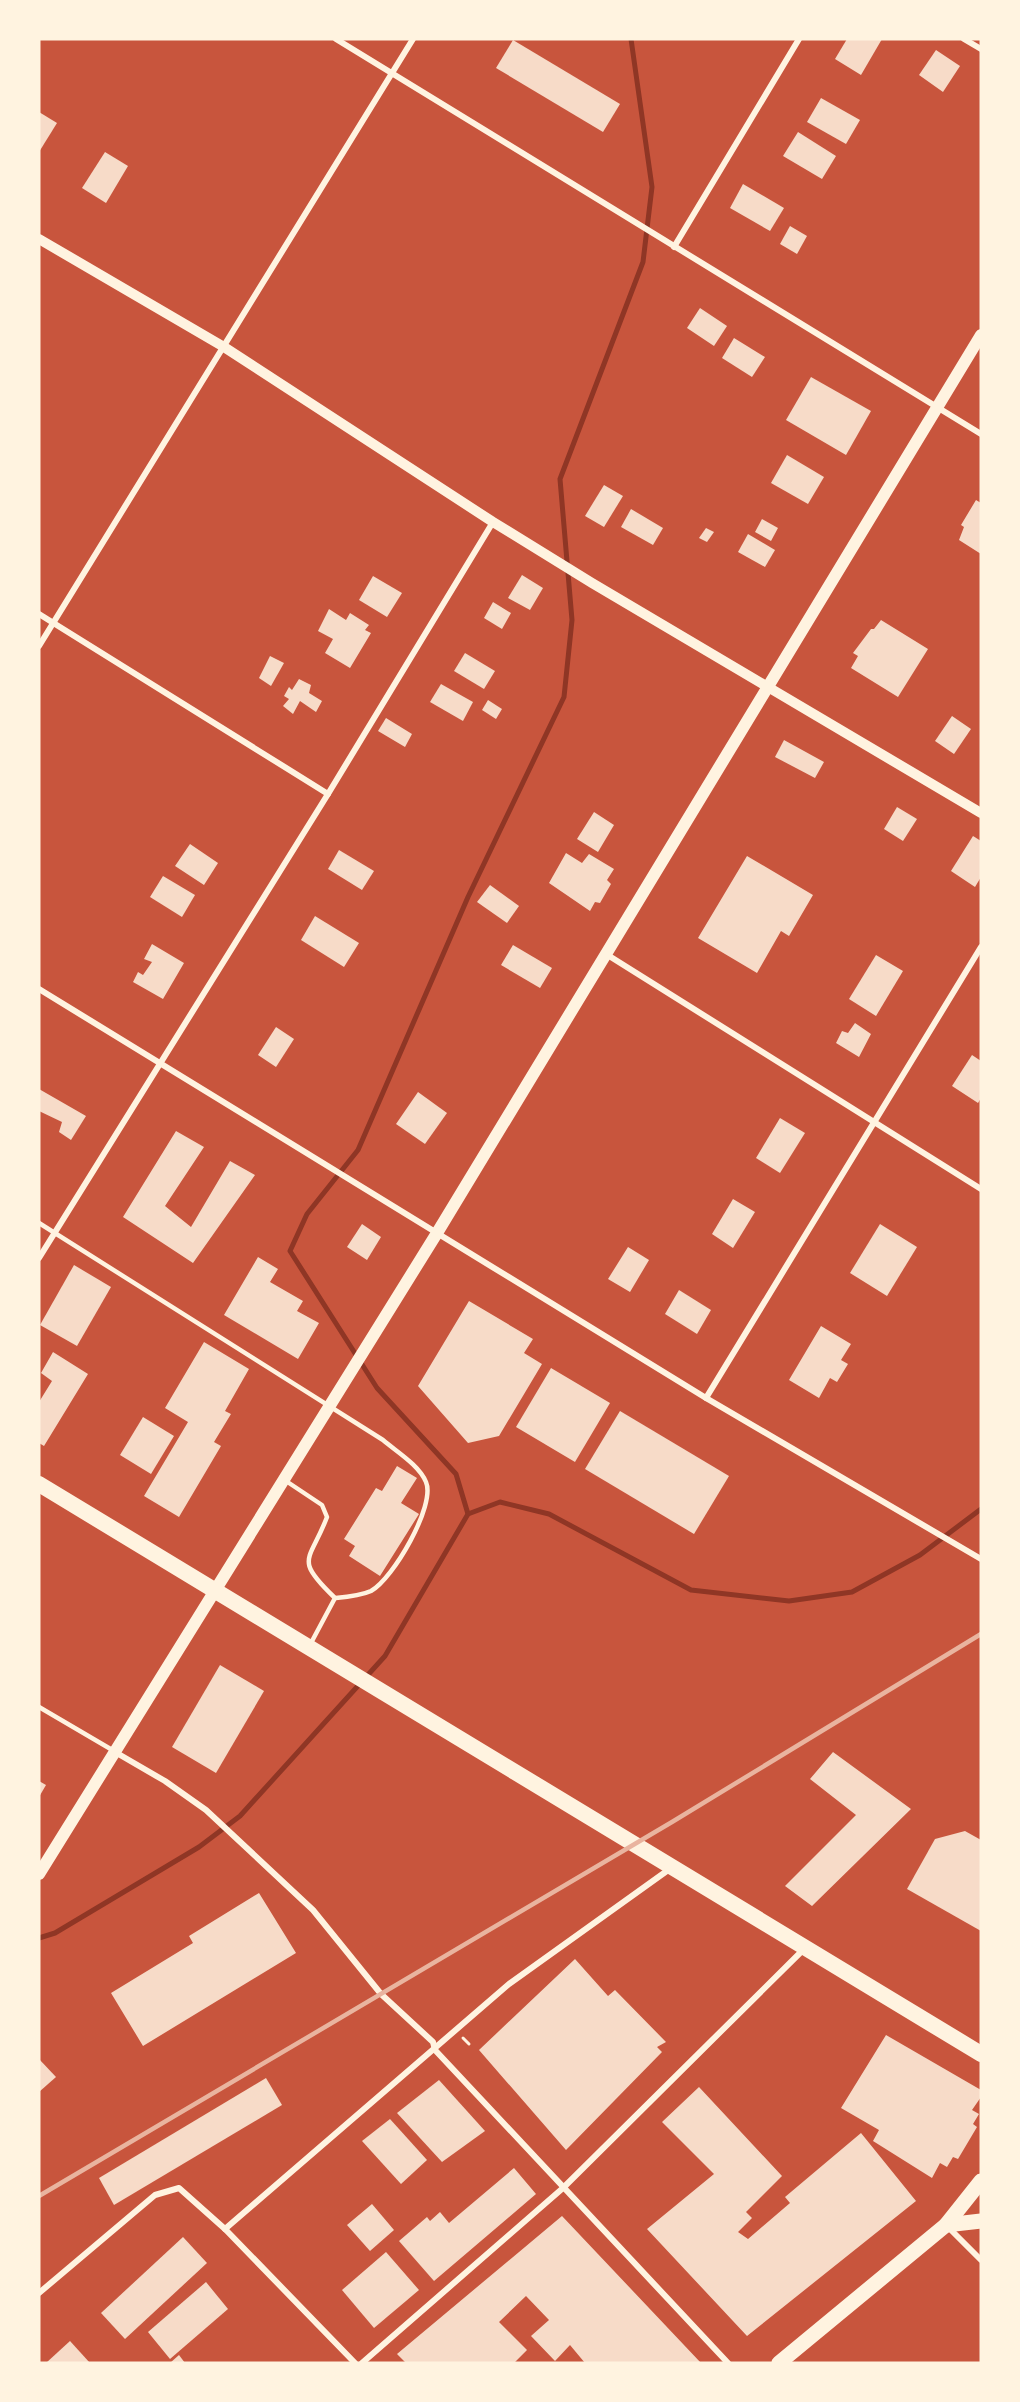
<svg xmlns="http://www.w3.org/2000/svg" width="1020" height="2402" viewBox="0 0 1020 2402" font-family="'IBM Plex Sans',sans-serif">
  <rect width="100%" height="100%" fill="#c8553d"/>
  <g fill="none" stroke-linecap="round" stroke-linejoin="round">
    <!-- stream -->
    <g stroke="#8f3625" stroke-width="5">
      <path d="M468 1514 456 1474 377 1388 290 1251 307 1214 358 1150 468 897 564 697 572 620 560 479 643 262 652 187 631 39"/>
      <path d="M39 1938 55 1933 199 1847 240 1816 385 1656 468 1514 500 1502 549 1514 691 1590 789 1601 852 1592 920 1555 981 1509"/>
    </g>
  </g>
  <!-- building -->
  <g fill="#f7dbc8">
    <path d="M847 39H882L861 75 835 59Z"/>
    <path d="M513 40 620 104 603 132 496 68Z"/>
    <path d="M936 50 960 66 943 92 919 75Z"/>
    <path d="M821 98 860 120 846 144 807 122Z"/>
    <path d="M39 112 57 123 39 152Z"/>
    <path d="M798 132 836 156 822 179 783 156Z"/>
    <path d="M105 152 128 166 106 203 82 188Z"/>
    <path d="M743 184 784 208 770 231 730 208Z"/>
    <path d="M790 226 807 236 797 254 780 244Z"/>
    <path d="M700 308 727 326 714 346 687 328Z"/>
    <path d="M734 338 765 357 752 377 722 358Z"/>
    <path d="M811 377 871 411 846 455 786 420Z"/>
    <path d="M787 455 824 477 808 504 771 483Z"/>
    <path d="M604 485 623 496 604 527 585 516Z"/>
    <path d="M976 500 981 503V554L959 540 964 527 961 525Z"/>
    <path d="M631 509 663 528 653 545 621 527Z"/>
    <path d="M762 519 778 528 771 541 755 532Z"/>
    <path d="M706 528 714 532 707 542 699 538Z"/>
    <path d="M748 534 775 550 765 567 738 552Z"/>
    <path d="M522 575 543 588 530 610 508 598Z"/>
    <path d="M373 576 402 593 387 617 359 600Z"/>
    <path d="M493 602 511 613 502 629 484 618Z"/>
    <path d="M329 609 346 620 350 613 369 625 365 630 371 633 350 668 325 653 333 639 318 631Z"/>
    <path d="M881 620 928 649 898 697 851 668 858 656 853 653 871 629H874Z"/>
    <path d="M465 653 495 671 484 689 454 671Z"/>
    <path d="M270 656 284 663 271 686 259 678Z"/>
    <path d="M299 679 311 685 309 693 322 701 316 712 300 701 293 714 283 706 289 699 284 696 289 687 292 690Z"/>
    <path d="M441 684 473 702 463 721 430 702Z"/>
    <path d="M488 700 502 709 496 719 482 710Z"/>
    <path d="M952 716 971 729 954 754 935 741Z"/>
    <path d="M386 718 412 734 405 747 378 731Z"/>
    <path d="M784 740 824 762 815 778 775 757Z"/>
    <path d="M897 807 917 819 903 841 884 829Z"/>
    <path d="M594 812 614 825 598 852 577 839Z"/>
    <path d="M973 836 981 841V877L975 887 951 871Z"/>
    <path d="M190 844 218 863 204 885 175 866Z"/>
    <path d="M339 850 374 871 362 890 328 869Z"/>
    <path d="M566 853 582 863 589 854 614 869 607 880 611 884 600 903 595 902 590 911 549 883Z"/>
    <path d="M747 856 813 895 789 936 781 931 757 973 698 938Z"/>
    <path d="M163 876 195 895 182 917 150 897Z"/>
    <path d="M490 885 519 906 507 923 477 902Z"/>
    <path d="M315 916 359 943 344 967 301 940Z"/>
    <path d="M152 944 184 963 163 999 133 982 138 972 143 975 152 962 144 959Z"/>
    <path d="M513 945 552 968 540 988 501 965Z"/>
    <path d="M876 955 903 971 876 1016 849 999Z"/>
    <path d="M855 1023 871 1034 859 1057 836 1043 842 1031 848 1033Z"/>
    <path d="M276 1027 294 1039 276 1067 258 1055Z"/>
    <path d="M972 1055 981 1061V1098L978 1103 952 1086Z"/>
    <path d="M39 1089 86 1116 71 1140 59 1132 62 1122 39 1111Z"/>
    <path d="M418 1092 447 1113 425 1144 396 1124Z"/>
    <path d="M780 1118 805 1133 780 1173 756 1158Z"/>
    <path d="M176 1131 204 1147 165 1206 191 1227 230 1161 255 1175 193 1263 123 1217Z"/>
    <path d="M733 1199 755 1212 733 1248 712 1234Z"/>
    <path d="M362 1224 381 1237 367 1260 347 1247Z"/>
    <path d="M880 1224 917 1247 887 1296 850 1273Z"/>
    <path d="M628 1247 649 1260 630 1292 608 1279Z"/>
    <path d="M258 1257 278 1269 270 1282 303 1301 297 1311 319 1323 298 1359 224 1315Z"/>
    <path d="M74 1265 111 1287 77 1346 40 1325Z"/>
    <path d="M679 1290 711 1310 697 1334 665 1314Z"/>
    <path d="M469 1301 533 1339 524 1353 542 1364 499 1436 468 1443 418 1386Z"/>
    <path d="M821 1326 851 1344 841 1360 848 1364 837 1382 830 1378 819 1398 789 1380Z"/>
    <path d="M204 1342 249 1369 225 1411 231 1414 214 1442 221 1446 179 1517 144 1496 188 1422 165 1408Z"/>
    <path d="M53 1352 88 1374 44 1446 39 1443V1402L52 1381 41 1373Z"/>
    <path d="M551 1368 610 1403 575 1462 516 1427Z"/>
    <path d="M620 1411 729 1476 694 1534 585 1469Z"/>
    <path d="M143 1417 174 1436 151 1474 120 1455Z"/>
    <path d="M397 1466 417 1478 401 1503 419 1514 380 1576 349 1556 355 1546 344 1539 376 1488 382 1491Z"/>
    <path d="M220 1665 264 1691 216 1773 172 1747Z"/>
    <path d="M833 1752 911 1809 812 1906 785 1886 856 1815 810 1779Z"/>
    <path d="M39 1781 46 1785 39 1797Z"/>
    <path d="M965 1831 981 1840V1931L907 1889 935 1839Z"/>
    <path d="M259 1893 296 1953 143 2046 111 1993 193 1943 189 1936Z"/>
    <path d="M575 1959 608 1996 615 1990 666 2042 657 2047 662 2052 566 2150 479 2050Z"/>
    <path d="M886 2035 981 2090V2097L972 2110 979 2114 973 2124 977 2127 958 2159 953 2157 947 2167 940 2163 932 2178 873 2141 879 2130 841 2108Z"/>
    <path d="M39 2059 56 2077 39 2092Z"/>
    <path d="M266 2078 282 2105 114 2205 99 2178Z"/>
    <path d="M439 2080 485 2131 442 2162 397 2113Z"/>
    <path d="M699 2087 782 2176 746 2212 752 2218 738 2232 748 2239 790 2203 785 2197 861 2133 916 2201 747 2336 647 2229 714 2174 662 2122Z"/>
    <path d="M390 2119 427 2160 401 2184 362 2141Z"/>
    <path d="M514 2168 536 2194 434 2281 399 2241 427 2217 430 2221 440 2212 449 2223Z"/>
    <path d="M372 2204 394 2230 370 2251 347 2225Z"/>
    <path d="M562 2216 701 2363H585L570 2345 555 2361 531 2336 549 2320 526 2296 499 2322 527 2350 514 2363H406L397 2354Z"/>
    <path d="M183 2237 207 2263 125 2339 101 2313Z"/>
    <path d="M386 2252 419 2290 374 2328 342 2290Z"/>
    <path d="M206 2282 228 2309 170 2359 148 2332Z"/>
    <path d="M70 2341 90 2363H46Z"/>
    <path d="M179 2355 185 2363H170Z"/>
  </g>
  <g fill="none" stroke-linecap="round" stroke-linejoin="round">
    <!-- path -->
    <path stroke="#fff3e0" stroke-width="3" d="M463 2038 469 2044"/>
    <!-- service -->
    <g stroke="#fff3e0" stroke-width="4.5">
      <path d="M39 1223 383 1440C397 1452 419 1465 426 1482 436 1505 393 1579 371 1591 360 1596 347 1597 335 1598 293 1558 310 1562 327 1517L322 1505 286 1481"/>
      <path d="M311 1643 335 1598"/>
      <path d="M39 1707 114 1751"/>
    </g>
    <!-- minor -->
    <g stroke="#fff3e0" stroke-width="6">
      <path d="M336 39 981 434"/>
      <path d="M964 39 981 49"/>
      <path d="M674 247 799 39"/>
      <path d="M39 614 328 794"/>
      <path d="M39 646 413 39"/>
      <path d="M606 954 981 1189"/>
      <path d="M39 989 706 1398 981 1559"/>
      <path d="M39 1258 328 794 493 522"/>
      <path d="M706 1398 981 947"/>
      <path d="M115 1752 165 1781 206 1810 313 1910 381 1994 433 2042 435 2050 728 2363"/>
      <path d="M948 2227 981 2260"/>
      <path d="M225 2229 509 1984 671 1868"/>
      <path d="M39 2293 155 2195 179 2188 225 2229 355 2363"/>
      <path d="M362 2363 563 2188 805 1948"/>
    </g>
    <!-- tertiary -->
    <path stroke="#fff3e0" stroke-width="10" d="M39 239 224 347 493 522 592 583 981 813"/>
    <!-- secondary -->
    <path stroke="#fff3e0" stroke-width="12" d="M39 1874 437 1233 981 335"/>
    <!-- primary -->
    <g stroke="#fff3e0" stroke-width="15">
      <path d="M946 2225 981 2221"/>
      <path d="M779 2363 946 2225 981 2181"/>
    </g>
    <!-- trunk -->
    <path stroke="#fff3e0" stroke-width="16" d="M39 1484 981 2054"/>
    <!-- rail -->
    <path stroke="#e9b49f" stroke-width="4.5" d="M39 2196 672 1822 981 1634"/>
  </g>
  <!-- border -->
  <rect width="1020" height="2402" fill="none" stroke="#fff3e0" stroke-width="81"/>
</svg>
